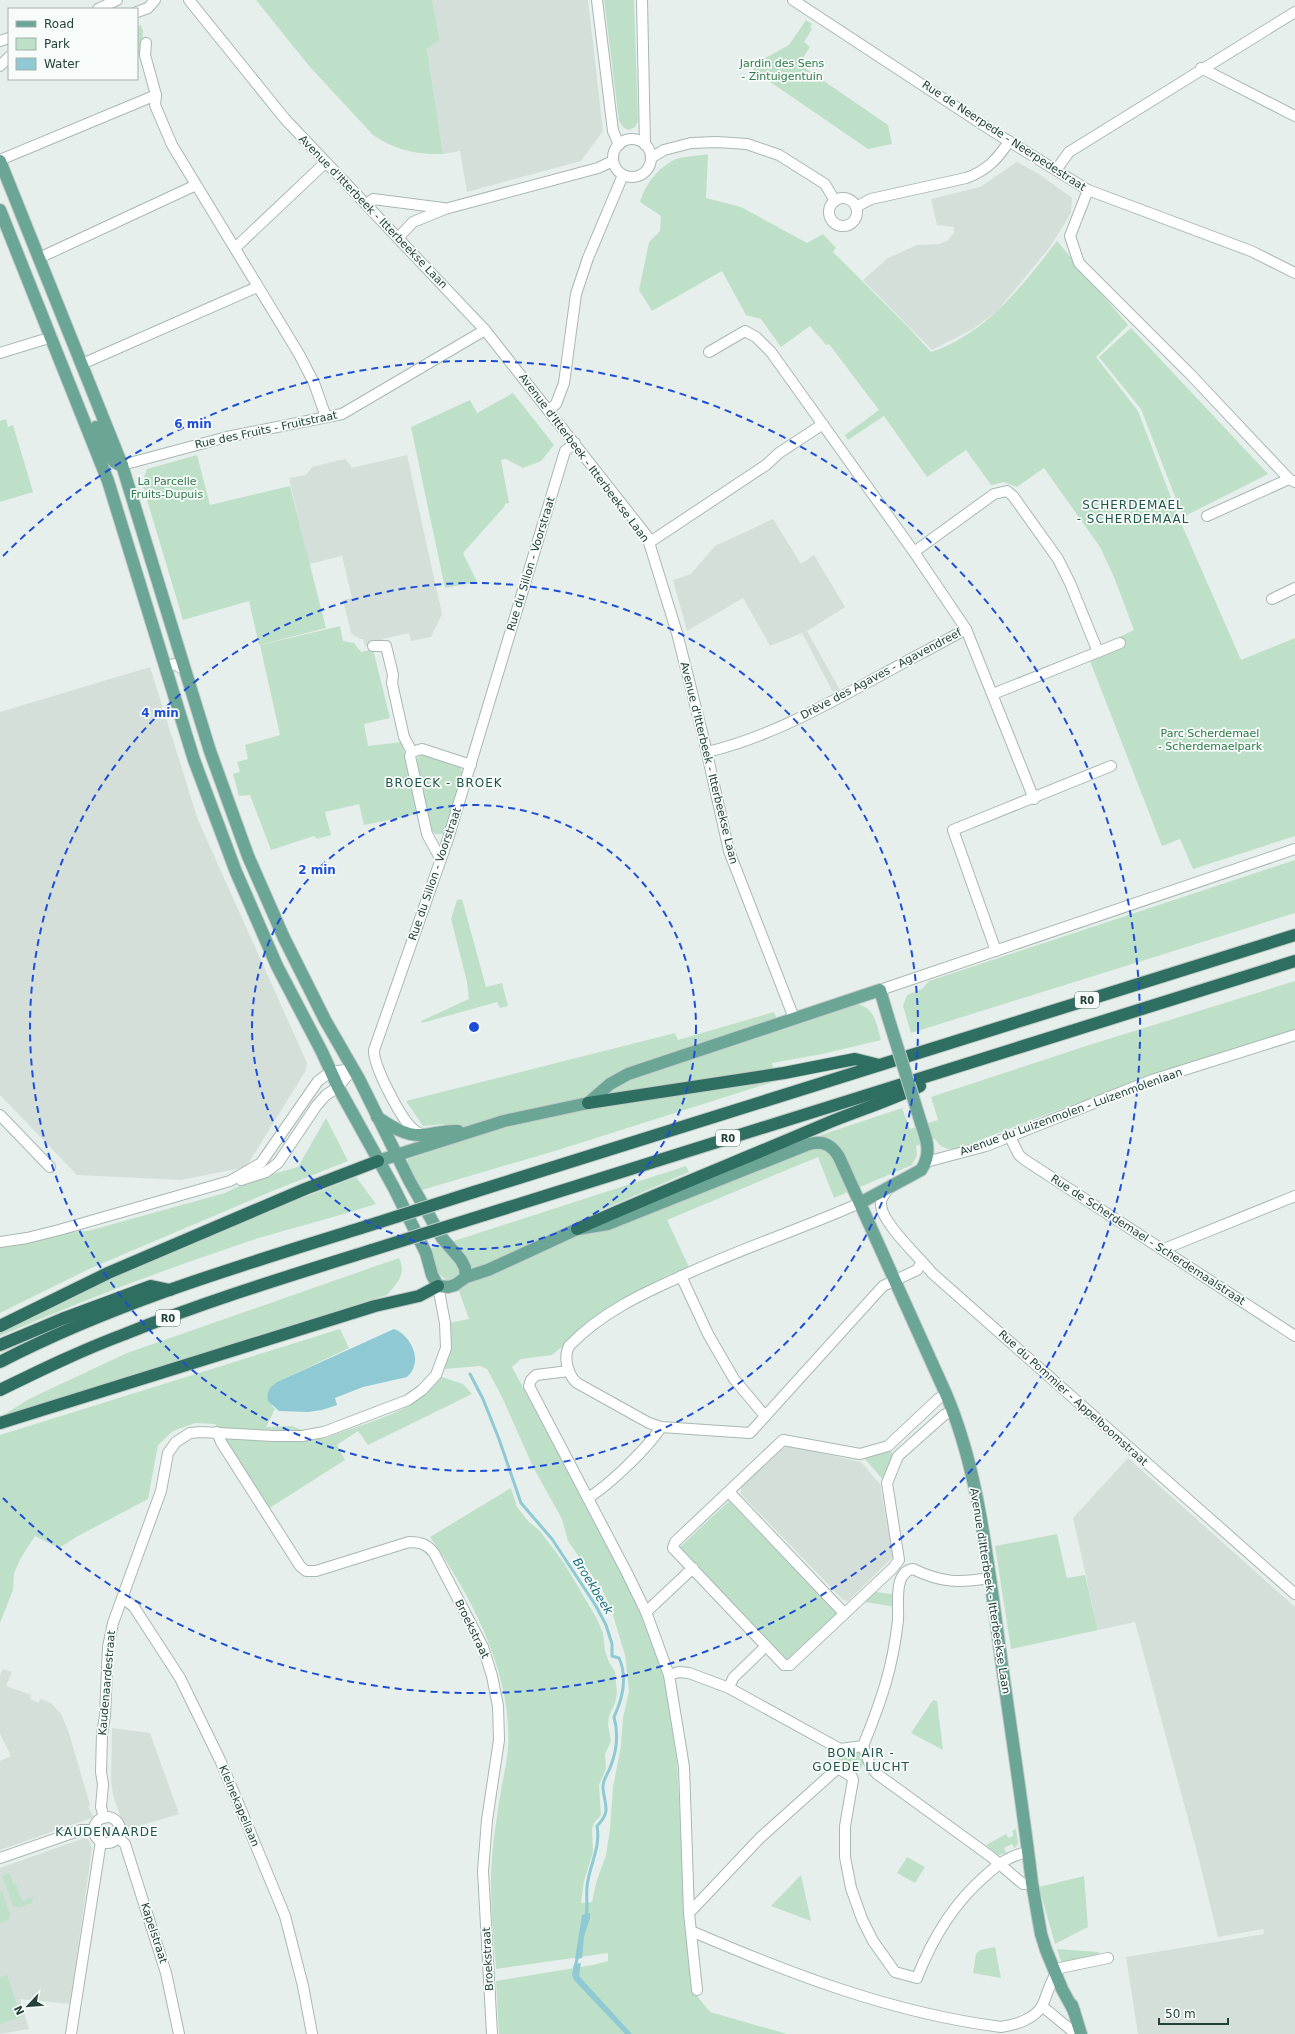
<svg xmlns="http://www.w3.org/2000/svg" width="1295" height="2034" viewBox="0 0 1295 2034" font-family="'DejaVu Sans',sans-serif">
  <rect width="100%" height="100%" fill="#e6efeb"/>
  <!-- built -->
  <g fill="#d4dfda">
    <path d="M432 0H588L603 131 581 161 467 192 460 151 443 154 427 47 440 40Z"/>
    <path d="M1017 162 1039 174 1072 198 1071 213 1050 247 998 310 973 329 932 350 863 280 888 258 917 245 939 244 947 241 954 233V227L937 225 931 199 980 187Z"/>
    <path d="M407 455 442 614 431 637 411 641 409 633 383 639V642L365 646 363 639H360L351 633 343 600 352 598 342 556 309 564 289 478 306 475 312 467 345 459 350 464 351 468Z"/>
    <path d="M773 519 801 564 814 555 845 607 807 631 840 690 834 694 802 633 770 646 743 598 687 631 673 580 691 574 715 546Z"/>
    <path d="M150 667 198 820 307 1063 305 1072 246 1167 181 1180 77 1175 0 1095V712Z"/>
    <path d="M789 1446 861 1462 880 1484 893 1557 848 1601 843 1600 741 1494V1488L781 1449Z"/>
    <path d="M1128 1458 1295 1607V2034H1138L1126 1957 1264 1934 1263 1929 1218 1937 1197 1852 1135 1622 1098 1630 1073 1518Z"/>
    <path d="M3 1669 12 1672 6 1686 31 1695 30 1699 38 1703 41 1699 51 1703 61 1714 68 1730 90 1805 88 1807 94 1817 0 1850V1761L11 1756 0 1734V1675Z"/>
    <path d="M112 1728 150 1733 179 1814 125 1830 113 1795 111 1780Z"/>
    <path d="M84 1838 88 1839 92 1848 70 2004 20 1999 29 2029 0 2034V1868Z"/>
  </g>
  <!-- green -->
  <g fill="#bfe0c8">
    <path d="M256 0H432L440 40 427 48 443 154C417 155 395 150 373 135L310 67Z"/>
    <path d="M604 0H634L638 121 635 127 629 130 624 128 619 121Z"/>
    <path d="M806 20 812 24 810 27 812 29 804 42 810 47 799 64 888 125 892 144 868 149 753 70 758 62 789 45Z"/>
    <path d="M141 25 143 31 141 53 137 54V26Z"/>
    <path d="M708 154 706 198 741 207 807 243 823 234 836 248 833 252 909 328 931 352C986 334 1023 285 1057 241L1128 325 1096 357 1138 411 1178 516 1241 660 1295 638V836L1193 869 1180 839 1162 846 1090 661 1123 648 1119 637 1134 630 1114 577 1100 547 1044 468 1017 487 1004 482 991 485 966 450 927 477 884 416 848 440 845 435 879 410 829 344 826 345 810 326 781 347 761 319 746 315 722 271 652 311 639 290 649 242 660 231 661 216 640 202C645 185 656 170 672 161 681 156 698 156 708 154Z"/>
    <path d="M1131 328 1268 474 1183 517 1141 409 1099 357Z"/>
    <path d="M513 393 554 445 541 461 523 468 506 459 501 460 509 503 505 504 504 507 463 553 477 582 445 588 411 427 470 400 477 413Z"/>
    <path d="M6 419 8 427 13 425 33 492 0 502V421Z"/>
    <path d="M197 455 210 505 290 486 326 628 259 645 249 601 183 620 142 483 147 469Z"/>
    <path d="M340 626 343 641 354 643 361 652 373 649 390 718 364 724 368 746 402 742 418 814 364 825 359 804 325 812 331 835 317 839 314 836 271 850 250 795 239 796 233 774 240 772 237 762 248 759 245 745 280 735 260 645Z"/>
    <path d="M423 755 460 765 462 771V775L446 831 442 834H435L432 830 415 764 418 757Z"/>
    <path d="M1295 860V913L911 1033 903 1006 907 995 922 989 929 981Z"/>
    <path d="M462 899 486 987 502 983 508 1006 500 1008 497 1002 422 1023 421 1021 469 999 467 982 451 919 457 900Z"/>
    <path d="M1295 981V1032C1181 1068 1067 1103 957 1150 946 1149 941 1148 935 1139L916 1146 917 1155 912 1165 834 1198 818 1157 667 1220 689 1267 668 1275 614 1304 552 1355 521 1359 512 1367 623 1576 649 1632 664 1677 677 1762 682 1852 693 1991 710 2012 787 2034H499L496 1981 593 1965 608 1961V1953L496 1969C493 1933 489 1894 492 1857 494 1833 498 1809 502 1785 504 1774 507 1761 508 1749 513 1675 472 1597 430 1537L511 1488 517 1507 529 1522 540 1531 564 1563 596 1617 603 1633 605 1651 609 1662 615 1672 617 1693 615 1703 609 1716 608 1725 611 1741 605 1754 606 1769 599 1785 601 1815 594 1823 592 1829 593 1852 584 1881 581 1903 592 1902 596 1883 606 1855 610 1829 613 1787 621 1746 623 1718 629 1691 625 1655 611 1609 603 1591 568 1541 562 1519 533 1467 502 1397 487 1369 480 1366 445 1369 450 1348 449 1323 469 1319 459 1291 437 1272 429 1249 686 1166 689 1172 590 1215 597 1233 811 1148 821 1135 902 1108 910 1129 938 1120 931 1097 1083 1047Z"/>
    <path d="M857 1004C876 1009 876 1023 881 1040L822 1054 772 1063 776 1081 558 1150 422 1190 408 1166V1159L451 1145 444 1124 423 1126 406 1101 675 1033 678 1040 774 1012 782 1030Z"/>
    <path d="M326 1118 348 1161 270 1192 89 1269 0 1313V1248L70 1232 88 1231 225 1193 249 1181 298 1167Z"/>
    <path d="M356 1177 376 1204C338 1216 300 1226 262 1237 173 1266 86 1299 0 1336V1333L5 1330C119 1272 237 1223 356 1177Z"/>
    <path d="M399 1258C407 1274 397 1283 387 1295L0 1417 29 1399 127 1353Z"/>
    <path d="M340 1329 349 1348 277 1382 272 1406 275 1409 266 1427 292 1426 324 1439C351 1427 399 1416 420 1398 428 1392 435 1384 442 1377L463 1384 472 1394 368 1445 358 1431 337 1445 345 1460 268 1509 215 1424 195 1423 173 1431 158 1445 148 1499 78 1536 59 1548 35 1536 22 1556 14 1573 13 1590 0 1623V1435Z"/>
    <path d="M888 1449 891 1451 894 1458 885 1482 864 1458Z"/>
    <path d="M729 1501 837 1614 786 1661 680 1547Z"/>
    <path d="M1057 1534 1067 1578 1085 1575 1098 1630 1011 1649 995 1546Z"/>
    <path d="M871 1591 896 1595V1607L860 1601Z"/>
    <path d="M933 1700 937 1701 943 1750 911 1733Z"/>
    <path d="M857 1750 861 1752C864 1760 865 1765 858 1771L850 1772 839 1765 838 1760 843 1754Z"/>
    <path d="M1016 1829 1018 1843 1016 1847 1014 1848 1012 1844 1004 1848 1006 1853 998 1855 986 1845 1006 1834 1009 1838 1014 1835 1012 1831Z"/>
    <path d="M907 1857 925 1867 915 1883 897 1873Z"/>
    <path d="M9 1873 13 1884H16L22 1901 34 1897 31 1903 19 1908 13 1906 2 1876Z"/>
    <path d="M801 1875 811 1921 771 1906Z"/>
    <path d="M1084 1876 1088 1927 1055 1944 1039 1887Z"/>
    <path d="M2 1891 11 1916 8 1920 0 1923V1892Z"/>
    <path d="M995 1947 1001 1978 973 1973 976 1954 980 1950Z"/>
    <path d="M1057 1949 1099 1952 1097 1956 1062 1964Z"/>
    <path d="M7 1975 21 2017 0 2024V1977Z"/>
  </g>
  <!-- water -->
  <g fill="#8ec9d4">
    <path d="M394 1329C407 1333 419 1353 414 1366 413 1370 410 1374 407 1377L363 1387 335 1398 337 1405 322 1410 308 1412 279 1411 268 1401C266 1392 270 1387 277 1382Z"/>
    <path d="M590 1913V1918L584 1937 582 1958 575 1959 582 1915Z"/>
    <path d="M581 1963 579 1976 632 2034H625L574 1980 572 1975 574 1964Z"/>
  </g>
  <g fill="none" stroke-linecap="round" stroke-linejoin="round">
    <!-- stream -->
    <g stroke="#8ec9d4" stroke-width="3">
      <path d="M470 1374 483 1399 499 1439 521 1503 552 1539 596 1606 606 1625 612 1644V1656L619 1658C628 1678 623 1698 614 1717 619 1735 617 1751 610 1768 608 1773 603 1780 603 1786 603 1803 613 1810 597 1826 601 1849 589 1865 587 1887 586 1897 588 1908 586 1918"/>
      <path d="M575 1967 578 1955"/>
    </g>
    <!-- minor casing -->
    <g stroke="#a8b8b2" stroke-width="12">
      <g id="minor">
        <path d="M189 0 285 119 485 330 647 536 677 633 704 740 729 851 794 1018"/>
        <path d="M597 0 613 131 619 145"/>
        <path d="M642 0 645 145"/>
        <path d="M793 0 994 132 1088 190 1251 251 1295 273"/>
        <path d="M98 9 117 0"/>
        <path d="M137 12 148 8 155 0"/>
        <path d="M0 41 9 38"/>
        <path d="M146 43 145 55 156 95 155 105 172 145 299 354 314 383 326 417"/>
        <path d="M0 66 9 57"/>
        <path d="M1201 68 1295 116"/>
        <circle cx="632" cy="158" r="19"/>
        <path d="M651 158 664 150 691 143 717 142 747 144 779 155 825 184 835 201"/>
        <path d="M0 160 156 95"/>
        <path d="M1056 170 1069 152 1295 12"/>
        <path d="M1088 190 1070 236 1079 263 1192 376 1289 479 1295 482"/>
        <circle cx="843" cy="212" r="14"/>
        <path d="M367 204 373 199 443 208"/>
        <path d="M856 207 871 199 966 178C986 171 998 159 1009 141"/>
        <path d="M398 238 413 222 445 209 598 168 613 161"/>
        <path d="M235 248 326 162"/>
        <path d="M39 258 196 185"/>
        <path d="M709 352 745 331 756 337 771 352 914 552 966 629 1034 799"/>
        <path d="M0 353 52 337"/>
        <path d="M82 364 257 287"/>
        <path d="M549 410 556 404 564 383 576 294 588 258 623 175"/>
        <path d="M122 465 227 437 342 414 485 330"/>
        <path d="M1207 516 1289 479"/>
        <path d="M650 542 766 465 779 453 823 424"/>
        <path d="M914 552 994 494 1007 491 1013 496 1058 559 1070 583 1098 652 993 694"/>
        <path d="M1272 599 1295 588"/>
        <path d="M373 646H386L393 675 392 683 404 737 412 752"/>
        <path d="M1098 652 1120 643"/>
        <path d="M165 667 174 664 185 670"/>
        <path d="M707 752C768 738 828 704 883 674 910 659 938 645 966 629"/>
        <path d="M440 858 427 834 410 756 412 752 422 749 471 765"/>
        <path d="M996 951 953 830 1111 766"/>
        <path d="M880 990 1295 849"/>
        <path d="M0 1115 50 1167"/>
        <path d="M422 1135C419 1133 415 1131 412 1128 400 1117 373 1065 374 1050L448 839 565 451 575 443"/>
        <path d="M1010 1137 1019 1155 1025 1160 1295 1336"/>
        <path d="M926 1162 986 1146 1152 1080 1295 1035"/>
        <path d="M241 1180 266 1172 278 1163 317 1105 326 1095 338 1087 353 1069"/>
        <path d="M889 1188C885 1193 880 1198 881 1205 882 1223 920 1258 932 1273L1295 1594"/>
        <path d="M860 1203C801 1229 740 1249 682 1276 641 1294 601 1313 569 1346 563 1358 568 1375 577 1383L649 1423 661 1427 750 1433 883 1286 917 1270 922 1262"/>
        <path d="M0 1242 27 1238 59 1230 230 1181 261 1163 318 1081 330 1072 353 1069"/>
        <path d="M1164 1249 1295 1196"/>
        <path d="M681 1276 708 1334 734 1379 765 1416"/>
        <path d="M569 1371 536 1375 531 1380 529 1386 627 1573 646 1612 669 1675 684 1767 689 1913 697 1990"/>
        <path d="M946 1394 938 1399 888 1446 860 1454 783 1440 675 1542 673 1548 784 1665H790L893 1568 899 1560 887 1483 898 1456 944 1415 953 1411"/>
        <path d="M217 1432 221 1442 300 1566 306 1571H316L409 1542C420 1542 427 1544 434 1553L483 1647 492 1676 498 1706 499 1740 487 1820 483 1871 492 2034"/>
        <path d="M729 1492 844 1613"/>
        <path d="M588 1498C609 1485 648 1448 661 1427"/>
        <path d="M123 1598 134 1607 180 1678 220 1760 237 1800 285 1916 303 1986 312 2034"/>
        <path d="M646 1612 693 1568"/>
        <path d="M669 1675 679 1672 689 1673 729 1688 840 1749 863 1746C881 1702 893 1667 898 1620 899 1605 893 1572 913 1569 942 1583 959 1583 990 1578"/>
        <path d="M729 1688 733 1678 766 1646"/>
        <path d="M863 1746 871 1767 877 1774 990 1856 1023 1884 1032 1883"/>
        <circle cx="107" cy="1830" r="13"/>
        <path d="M104 1818 101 1807 103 1784 101 1772 102 1734 105 1716 108 1647 113 1623 161 1491 168 1453 176 1442 190 1433 201 1432 274 1436H302L324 1432 408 1400 422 1390 436 1375 446 1348 445 1323 438 1286"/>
        <path d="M118 1837 125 1844 166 1973 179 2034"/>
        <path d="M0 1858 81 1830H95"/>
        <path d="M689 1913 761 1837 838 1768 852 1777 853 1780 845 1826V1857L851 1888 862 1919 873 1941 895 1972 917 1978C932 1939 952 1905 984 1877 997 1865 1010 1855 1028 1852"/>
        <path d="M691 1931C791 1974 892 2013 1001 2027 1015 2025 1036 2019 1043 2004 1048 1992 1051 1978 1060 1968L1108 1958"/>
        <path d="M1042 2006 1071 2030 1079 2027"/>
        <path d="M71 2034 101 1841"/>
      </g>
    </g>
    <!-- major casing -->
    <g stroke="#c2cac8" stroke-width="14">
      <g id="major">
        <path d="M0 161 122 465 210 751 248 856 284 938 325 1020 359 1079 410 1182 442 1238 461 1260 465 1268 466 1277"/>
        <path d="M0 210 108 481 194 760 236 872 277 966 322 1052 338 1087 394 1188 426 1253 432 1275 438 1286 448 1287 455 1285 466 1277 488 1270 577 1229 608 1224 809 1144C823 1140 832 1145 839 1157L946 1394C978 1469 987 1557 998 1636 1009 1719 1022 1800 1032 1883L1041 1934 1046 1950 1062 1989 1074 2011"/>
        <path d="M96 427C101 439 107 463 122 465"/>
        <path d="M377 1117C392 1127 405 1136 423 1135 435 1134 446 1130 458 1131"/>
        <path d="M378 1161 504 1121 588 1103 610 1084 628 1074 880 990 888 1017"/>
        <path d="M860 1203 921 1170C932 1154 927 1140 921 1123"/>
        <path d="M1072 2005 1081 2034"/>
      </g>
    </g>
    <!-- highway casing -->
    <g stroke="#c2cac8" stroke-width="14">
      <g id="highway">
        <path d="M588 1103 784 1073 855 1059 879 1065"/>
        <path d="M474 1192 1295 935"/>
        <path d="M484 1215 1295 961"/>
        <path d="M577 1229C661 1192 746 1158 830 1122 860 1110 891 1100 920 1086"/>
        <path d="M0 1326 108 1273 305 1189 378 1161"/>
        <path d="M0 1345 62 1319 151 1286 170 1290"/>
        <path d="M0 1362C114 1303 239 1266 361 1228"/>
        <path d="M0 1390C41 1370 82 1350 125 1334 206 1301 289 1276 372 1250"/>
        <path d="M0 1423 375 1306 419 1296 438 1286"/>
      </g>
    </g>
    <!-- minor -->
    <use href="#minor" stroke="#fff" stroke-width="10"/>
    <!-- major -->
    <use href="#major" stroke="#6aa596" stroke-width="12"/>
    <!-- highway -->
    <use href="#highway" stroke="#2f6f62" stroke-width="12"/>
    <!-- major-bridge casing -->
    <g stroke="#c2cac8" stroke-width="14" stroke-linecap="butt">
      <path id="major-bridge" d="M888 1017 921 1123"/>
    </g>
    <!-- highway-bridge casing -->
    <g stroke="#c2cac8" stroke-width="14" stroke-linecap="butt">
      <g id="highway-bridge">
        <path d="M361 1228 474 1192"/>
        <path d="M372 1250 484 1215"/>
      </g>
    </g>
    <!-- major-bridge -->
    <use href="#major-bridge" stroke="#6aa596" stroke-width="12"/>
    <!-- highway-bridge -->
    <use href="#highway-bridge" stroke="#2f6f62" stroke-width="12"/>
  </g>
  <!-- distance rings -->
  <g fill="none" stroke="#1d4ed8" stroke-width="2" stroke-dasharray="7 5">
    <circle cx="474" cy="1027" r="222"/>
    <circle cx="474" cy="1027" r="444"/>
    <path d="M3 556A666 666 0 1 1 3 1498"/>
  </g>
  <g text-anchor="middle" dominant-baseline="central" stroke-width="3.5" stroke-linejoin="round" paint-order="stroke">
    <!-- shield labels -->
    <g fill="#f7fbf9" stroke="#637a73" stroke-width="1">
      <rect x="1075" y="992" width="24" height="16" rx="3"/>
      <rect x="716" y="1130" width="24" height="16" rx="3"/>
      <rect x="156" y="1310" width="24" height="16" rx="3"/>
    </g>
    <g font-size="10" font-weight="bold" fill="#24423a">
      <text x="1087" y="1000">R0</text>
      <text x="728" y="1138">R0</text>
      <text x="168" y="1318">R0</text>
    </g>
    <!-- park labels -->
    <g font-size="11" fill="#2d7a4b" stroke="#f7fbf9">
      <text x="782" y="63">Jardin des Sens<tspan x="782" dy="13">- Zintuigentuin</tspan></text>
      <text x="167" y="481">La Parcelle<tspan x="167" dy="13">Fruits-Dupuis</tspan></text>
      <text x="1210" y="733">Parc Scherdemael<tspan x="1210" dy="13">- Scherdemaelpark</tspan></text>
    </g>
    <!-- street labels -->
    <g font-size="11" fill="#24423a" stroke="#f7fbf9">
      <text transform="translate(1004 136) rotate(33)">Rue de Neerpede - Neerpedestraat</text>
      <text transform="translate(373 212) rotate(46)">Avenue d'Itterbeek - Itterbeekse Laan</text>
      <text transform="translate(266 430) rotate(-12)">Rue des Fruits - Fruitstraat</text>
      <text transform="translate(584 458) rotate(53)">Avenue d'Itterbeek - Itterbeekse Laan</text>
      <text transform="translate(531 564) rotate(-73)">Rue du Sillon - Voorstraat</text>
      <text transform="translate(881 674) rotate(-28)">Drève des Agaves - Agavendreef</text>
      <text transform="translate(709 763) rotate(76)">Avenue d'Itterbeek - Itterbeekse Laan</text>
      <text transform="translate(435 874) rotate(-71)">Rue du Sillon - Voorstraat</text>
      <text transform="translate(1071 1112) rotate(-20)">Avenue du Luizenmolen - Luizenmolenlaan</text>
      <text transform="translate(1148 1240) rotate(33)">Rue de Scherdemael - Scherdemaalstraat</text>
      <text transform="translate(1073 1398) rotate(42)">Rue du Pommier - Appelboomstraat</text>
      <text transform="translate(990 1591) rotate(81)">Avenue d'Itterbeek - Itterbeekse Laan</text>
      <text transform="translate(472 1629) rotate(64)">Broekstraat</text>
      <text transform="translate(107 1683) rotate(-85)">Kaudenaardestraat</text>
      <text transform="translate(239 1806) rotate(67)">Kleinekapellaan</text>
      <text transform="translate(154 1933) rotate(72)">Kapelstraat</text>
      <text transform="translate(488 1959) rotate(-93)">Broekstraat</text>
    </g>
    <!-- neighbourhood labels -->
    <g font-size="12" letter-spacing="1" fill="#1f5548" stroke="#f7fbf9">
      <text x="1133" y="505">SCHERDEMAEL<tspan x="1133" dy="14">- SCHERDEMAAL</tspan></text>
      <text x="444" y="783">BROECK - BROEK</text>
      <text x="861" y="1753">BON AIR -<tspan x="861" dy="14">GOEDE LUCHT</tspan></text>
      <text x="107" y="1832">KAUDENAARDE</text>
    </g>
    <!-- water labels -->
    <g font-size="12" font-style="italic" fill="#1c6f80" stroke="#f7fbf9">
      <text transform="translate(593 1586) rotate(58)">Broekbeek</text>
    </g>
  </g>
  <circle cx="474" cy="1027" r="6" fill="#1d4ed8" stroke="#f7fbf9" stroke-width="2"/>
  <g font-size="12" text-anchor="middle" font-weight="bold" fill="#1d4ed8" stroke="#f7fbf9" stroke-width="3.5" stroke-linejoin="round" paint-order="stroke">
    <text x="193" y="428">6 min</text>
    <text x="160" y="717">4 min</text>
    <text x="317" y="874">2 min</text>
  </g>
  <!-- legend -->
  <rect x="8" y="8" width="130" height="72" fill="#f7fbf9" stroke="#a3b1ad"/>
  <rect x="16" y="21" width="20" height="6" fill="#6aa596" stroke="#a3b1ad"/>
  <text x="44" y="28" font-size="12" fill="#24423a">Road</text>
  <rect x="16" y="38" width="20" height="12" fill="#bfe0c8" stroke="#a3b1ad"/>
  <text x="44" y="48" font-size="12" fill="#24423a">Park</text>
  <rect x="16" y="58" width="20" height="12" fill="#8ec9d4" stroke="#a3b1ad"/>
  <text x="44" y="68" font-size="12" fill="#24423a">Water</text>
  <!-- north arrow -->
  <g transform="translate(28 2006) rotate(244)" stroke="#f7fbf9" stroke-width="3" paint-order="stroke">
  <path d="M0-3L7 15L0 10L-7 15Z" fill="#24423a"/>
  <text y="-6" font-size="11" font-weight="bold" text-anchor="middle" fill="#24423a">N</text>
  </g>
  <!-- scale -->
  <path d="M1159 2018v6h69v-6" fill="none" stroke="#24423a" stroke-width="2"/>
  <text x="1165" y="2018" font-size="12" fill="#24423a" stroke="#f7fbf9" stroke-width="3" paint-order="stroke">50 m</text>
</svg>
